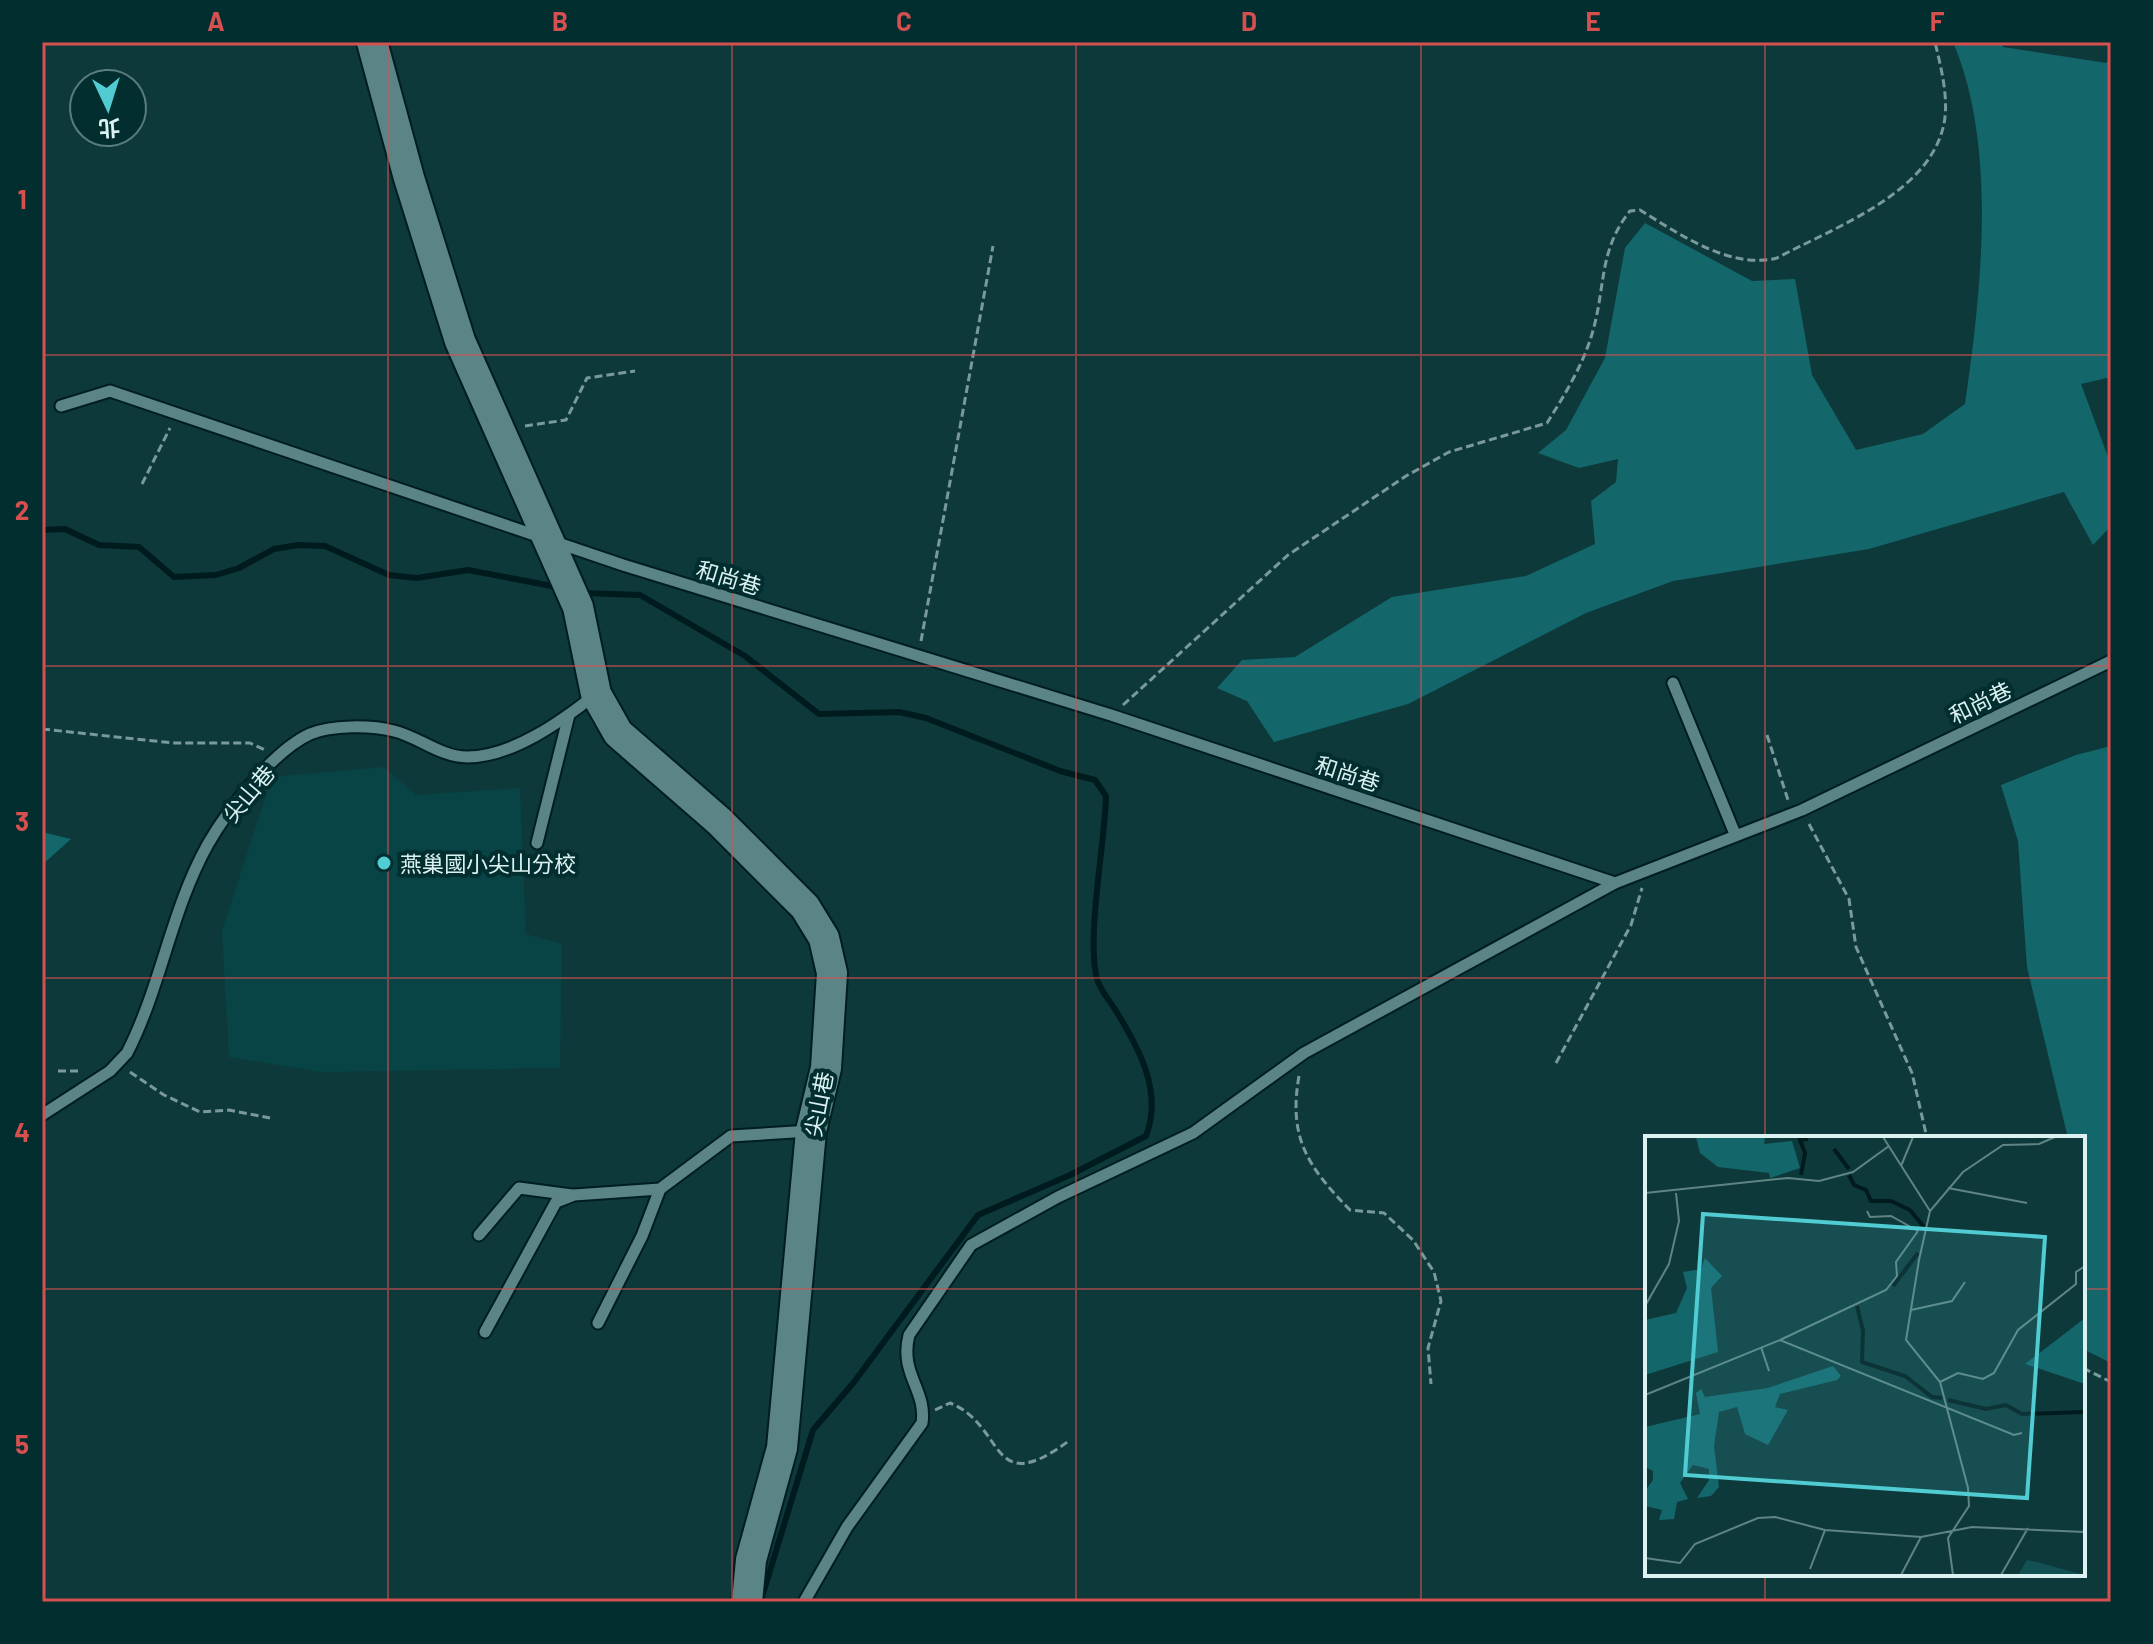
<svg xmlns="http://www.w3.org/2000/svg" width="2153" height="1644" viewBox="0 0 2153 1644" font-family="Barlow,'Noto Sans TC',sans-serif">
  <rect width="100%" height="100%" fill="#0e393b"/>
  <!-- built -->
  <path fill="#084446" d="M384 767 416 795 520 788 526 934 562 944 560 1068 321 1072 229 1057 222 931 272 777Z"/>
  <!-- forest -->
  <g fill="#13676b">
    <path d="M1953 42H2002L2003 47 2106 63 2111 59V377L2081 384 2111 465V526L2093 545 2064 492 1869 549 1673 581 1586 613 1408 704 1274 742 1247 701 1217 688 1242 660 1295 657 1392 597 1526 576 1595 544 1591 501 1616 482 1618 459 1579 468 1538 453 1566 430 1605 358 1625 248 1645 223 1752 281 1795 279 1812 375 1856 450 1923 434 1965 404C1981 293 1998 148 1953 42Z"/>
    <path d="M2111 746V1363L2083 1349V1138H2068L2027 967 2018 841 2001 785 2076 755Z"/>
    <path d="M42 832 71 839 42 865Z"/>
  </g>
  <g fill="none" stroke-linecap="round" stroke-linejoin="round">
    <!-- stream -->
    <g stroke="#001b1d" stroke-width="6">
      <path d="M42 530 65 529 99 545 139 547 174 577 216 575 239 568 274 549 298 545 325 546 389 575 417 578 468 570 557 587"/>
      <path d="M584 593 640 595 745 656 819 714 899 712 926 718 1060 771 1095 780 1106 796C1105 844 1086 937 1097 979 1100 990 1110 1001 1116 1011 1139 1048 1163 1092 1146 1136L1070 1175 978 1215 854 1382 813 1430 761 1600"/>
    </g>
    <!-- lane casing -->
    <g stroke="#001e20" stroke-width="15">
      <g id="lane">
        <path d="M61 406 110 391 623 565 1111 715 1615 883 1802 810 2111 661"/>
        <path d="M1673 683 1735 834"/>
        <path d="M537 843 569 715"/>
        <path d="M42 1115 110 1071 127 1053C161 987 171 910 208 844 228 809 273 751 310 734 331 725 371 725 394 731 419 737 441 757 467 757 512 757 562 721 596 694"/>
        <path d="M479 1235 519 1188 572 1195"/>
        <path d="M598 1323 642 1236 660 1189"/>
        <path d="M485 1332 556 1202 574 1195 660 1189 731 1136 810 1131"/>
        <path d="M804 1602 847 1527 922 1423C927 1390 899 1374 909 1335L971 1245 1058 1197 1193 1133 1304 1053 1615 883"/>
      </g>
    </g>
    <!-- secondary casing -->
    <g stroke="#001e20" stroke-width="34">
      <path id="secondary" d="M372 42 409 178 460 341 578 607 596 694 618 733 719 821 805 907 824 938 832 973 826 1068 811 1131 782 1448 751 1560 747 1602"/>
    </g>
    <!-- path -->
    <g stroke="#79999a" stroke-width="3" stroke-dasharray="8 4" stroke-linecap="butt">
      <path d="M525 426 566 420 587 378 635 371"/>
      <path d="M142 484 170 428"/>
      <path d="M921 641 993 246"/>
      <path d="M1123 705 1288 555 1406 476 1449 452 1547 423C1564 396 1583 365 1592 334 1606 288 1598 251 1630 211L1640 210C1679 234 1731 270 1777 258 1833 228 1926 195 1943 128 1950 101 1941 68 1935 42"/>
      <path d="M42 729 173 743H250L265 750"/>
      <path d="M1767 735 1788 800"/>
      <path d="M1809 824 1849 899 1856 947 1912 1073 1927 1138"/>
      <path d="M1556 1063 1631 925 1642 888"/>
      <path d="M58 1071H82"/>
      <path d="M130 1072 164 1095 200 1112 229 1110 270 1118"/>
      <path d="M1299 1076C1288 1138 1308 1167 1350 1210L1384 1213 1413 1240 1434 1272 1441 1301 1428 1348 1431 1384"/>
      <path d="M2083 1368 2111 1382"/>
      <path d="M935 1410 950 1403C1007 1426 988 1501 1070 1440"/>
    </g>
    <!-- lane -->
    <use href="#lane" stroke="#5a8486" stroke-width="11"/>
    <!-- secondary -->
    <use href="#secondary" stroke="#5a8486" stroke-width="30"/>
  </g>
  <!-- grid -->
  <path fill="none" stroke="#d75050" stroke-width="2" stroke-opacity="0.55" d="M388 42V1602M732 42V1602M1076 42V1602M1421 42V1602M1765 42V1138M42 355H2111M42 666H2111M42 978H2111M42 1289H1647M2083 1289H2111M1765 1574V1602"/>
  <!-- markers -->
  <circle fill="#51ccd2" stroke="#022e30" stroke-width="3" cx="384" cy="863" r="8"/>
  <g text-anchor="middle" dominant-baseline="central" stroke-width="8" stroke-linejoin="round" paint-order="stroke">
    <!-- street labels -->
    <g font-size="22" fill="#dcf2f2" stroke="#022e30">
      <text transform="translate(729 577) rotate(17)">和尚巷</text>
      <text transform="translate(1980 702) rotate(-26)">和尚巷</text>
      <text transform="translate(1348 773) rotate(18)">和尚巷</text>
      <text transform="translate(248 793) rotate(-50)">尖山巷</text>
      <text transform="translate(818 1104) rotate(-79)">尖山巷</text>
    </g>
    <!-- poi labels -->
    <g font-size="22" fill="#dcf2f2" stroke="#022e30" text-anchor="start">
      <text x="400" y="863">燕巢國小尖山分校</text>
    </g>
  </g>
  <!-- overview -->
  <g transform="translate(1645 1136)">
    <rect width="440" height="440" fill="#0e393b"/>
    <path d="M382 424 392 426 439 439H373Z" fill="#135053"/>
    <path d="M51 1H120L119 8 147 5 155 32 125 42 124 37 73 31 55 17ZM60 122 77 140 66 152 73 216 0 239V184L31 177 42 152 38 136 56 133ZM440 182V248L380 228ZM188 230 196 240 192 244 135 258 130 271 143 274 123 309 100 298 92 271 74 276 69 310 74 351 66 360 52 362 64 344V333L48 329 35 347 43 363 32 366 29 383 14 384 17 374 0 370V355L8 344V335L0 331V291L55 278 51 257 56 253 60 261 123 252Z" fill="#13676b"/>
    <path fill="none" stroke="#001b1d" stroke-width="4" d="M189 13 204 33M156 39 160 17 155 4 163 3M204 39 209 49 221 54 226 65H246L265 74 279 91M248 150 273 117M212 170 218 195 217 226 260 240 287 261 297 262M303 264 341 273 361 269 377 278 440 276"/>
    <path fill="none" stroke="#608384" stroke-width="2" d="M238 1 285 75M256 30 268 1M303 52 382 67M0 57 143 42 174 45 208 36 244 10M222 75 225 81 246 80 273 95M0 170 24 128 34 85 31 57M266 174 307 165 320 146M135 204 241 154 252 140 251 126 273 95M116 211 124 235M295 246 313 237 338 243 349 237 373 194 431 148V136L440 130M0 259 135 204 369 299 377 297M0 422 35 427 50 408 113 382 130 381 180 394 276 401 327 391 440 396M165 433 180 394M256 439 276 401M308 439 303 402 324 370 323 352 295 246 261 204 274 124 285 75 318 36 358 9 394 8 410 1M356 439 383 392"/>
    <path fill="#51ccd2" fill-opacity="0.15" stroke="#51ccd2" stroke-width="4" d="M58 78 400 101 382 362 40 339Z"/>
    <rect width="440" height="440" fill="none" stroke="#dcf2f2" stroke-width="4"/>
  </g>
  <!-- border -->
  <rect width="2153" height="1644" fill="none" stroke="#022e30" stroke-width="88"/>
  <!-- north arrow -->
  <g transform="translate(108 108) rotate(176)"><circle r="38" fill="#022e30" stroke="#597c7e" stroke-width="2"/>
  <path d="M0-6L14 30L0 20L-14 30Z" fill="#51ccd2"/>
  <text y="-12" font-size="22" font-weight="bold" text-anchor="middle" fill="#dcf2f2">北</text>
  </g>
  <rect x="44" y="44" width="2065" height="1556" fill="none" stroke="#d75050" stroke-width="3"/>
  <g font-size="26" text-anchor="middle" font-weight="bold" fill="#d75050">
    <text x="216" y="31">A</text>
    <text x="560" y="31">B</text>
    <text x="904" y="31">C</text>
    <text x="1249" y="31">D</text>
    <text x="1593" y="31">E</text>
    <text x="1937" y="31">F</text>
    <text x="22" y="209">1</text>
    <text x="22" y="520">2</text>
    <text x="22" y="831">3</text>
    <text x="22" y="1142">4</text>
    <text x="22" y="1454">5</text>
  </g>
</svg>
